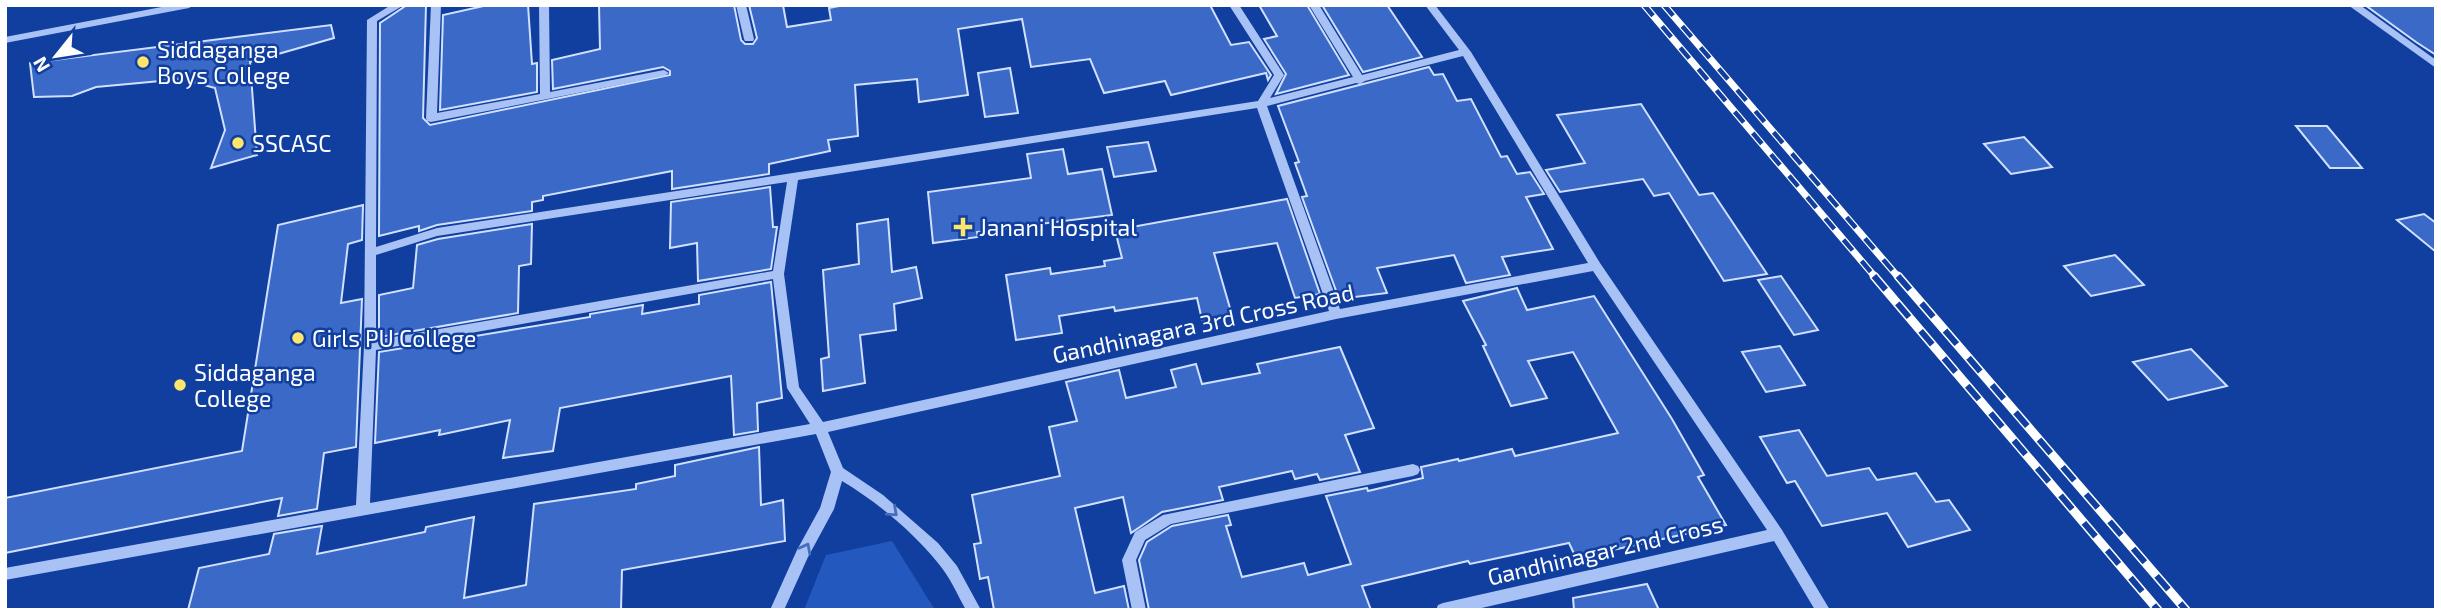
<svg xmlns="http://www.w3.org/2000/svg" width="2441" height="615" viewBox="0 0 2441 615" font-family="'Exo 2',sans-serif">
  <rect width="100%" height="100%" fill="#113f9f"/>
  <!-- green -->
  <path fill="#2358be" d="M892 541 935 610H804L826 555Z"/>
  <!-- building -->
  <g fill="#3a69c7" stroke="#d1e0fe" stroke-width="2">
    <path d="M407 5H426L423 118 430 125 670 75V71L663 67 553 89 552 60 600 49 599 5H734L741 40 745 44H753L757 38 749 5H783L787 27 831 20 829 8 844 5H1210L1231 45 1249 42 1271 75 1268 80 1266 73 1171 95 1165 81 1104 93 1090 59 1031 67 1022 19 958 29 968 95 919 102 917 79 855 85 858 136 828 140 830 151 769 164V174L672 189V171L543 196V200L532 202V211L437 225 419 231V226L379 236 380 23Z"/>
    <path d="M488 5H528L532 64 537 63V92L440 110 443 15Z"/>
    <path d="M1259 5H1307L1349 75 1276 94 1286 74 1264 39 1277 36Z"/>
    <path d="M1322 5H1387L1422 57 1363 72Z"/>
    <path d="M2365 5H2436V55L2416 42Z"/>
    <path d="M331 25 334 38 250 62 257 155 211 168 225 130 215 88 182 79 96 87 72 96 34 97 30 63Z"/>
    <path d="M1429 67 1434 75 1443 74 1457 101 1471 99 1501 157 1507 156 1517 174 1530 172 1544 194 1526 197 1553 249 1502 257 1510 275 1466 283 1454 255 1377 268 1387 293 1339 299 1302 197 1307 196 1295 163 1299 162 1278 106Z"/>
    <path d="M1010 68 1018 113 985 117 978 73Z"/>
    <path d="M1641 104 1699 195 1713 193 1767 274 1724 281 1669 193 1654 196 1643 179 1560 192 1546 170 1585 163 1557 115Z"/>
    <path d="M2296 126H2327L2362 168H2330Z"/>
    <path d="M2024 137 2052 167 2011 174 1984 144Z"/>
    <path d="M1148 142 1156 171 1114 177 1107 147Z"/>
    <path d="M1063 149 1068 174 1102 169 1112 215 977 232 978 237 933 243 928 192 1031 178 1027 154Z"/>
    <path d="M770 187 773 227H777L771 269 698 281 697 243 670 248 671 202Z"/>
    <path d="M1287 199 1320 294 1295 298 1277 243 1214 253 1232 315 1202 320 1197 298 1115 311 1114 307 1059 316 1062 333 1016 340 1006 275 1050 268 1051 274 1105 266 1104 261 1122 258 1115 230Z"/>
    <path d="M363 205 362 240 348 244 341 303 362 299 356 447 324 453 317 509 278 516 282 498 5 553V498L242 451 278 225Z"/>
    <path d="M2424 214 2436 223V252L2397 220Z"/>
    <path d="M888 219 892 272 916 267 922 298 894 304 896 330 860 335 865 383 823 391 821 359 829 357 823 270 859 264 857 224Z"/>
    <path d="M532 224 531 264 519 266 518 313 379 337V295L413 288 417 245 438 239Z"/>
    <path d="M2115 255 2144 285 2091 296 2064 266Z"/>
    <path d="M1781 276 1818 330 1794 335 1758 280Z"/>
    <path d="M771 282 782 398 757 403 758 431 734 435 731 376 560 408 553 451 503 458 510 420 439 435 440 430 375 443 379 352 590 317V314L643 305 642 314 699 304V295Z"/>
    <path d="M1517 288 1527 310 1594 296 1672 419 1704 475 1698 477 1726 525 1576 558 1569 543 1470 564 1468 561 1362 586 1371 610H1149L1139 560 1147 542 1172 526 1228 515 1231 525 1226 526 1242 577 1304 563 1308 575 1351 564 1326 496 1367 488 1368 491 1423 478 1421 467 1458 459 1459 461 1512 449 1515 456 1618 433 1573 352 1528 361 1547 398 1511 406 1483 346 1486 345 1463 301Z"/>
    <path d="M1780 346 1805 385 1766 392 1742 352Z"/>
    <path d="M1340 347 1374 428 1345 435 1360 472 1320 480 1317 474 1295 479 1292 471 1219 487 1223 500 1162 512 1131 533 1123 497 1075 508 1095 593 1124 586 1129 610H994L988 577 980 579 974 544 981 543 972 495 1060 476 1049 427 1077 421 1066 382 1119 370 1126 398 1176 387 1171 370 1196 364 1202 384 1260 373 1257 364Z"/>
    <path d="M2191 349 2227 386 2168 400 2133 362Z"/>
    <path d="M1799 430 1827 476 1869 468 1877 480 1916 473 1936 502 1949 500 1970 530 1908 547 1887 513 1822 526 1795 481 1787 483 1760 437Z"/>
    <path d="M759 447 761 505 783 500 785 541 622 570 621 610H188L199 568 269 554 274 534 315 527 322 526 317 554 425 532 426 527 474 517 464 598 526 585 534 504 636 489V484L675 476V465Z"/>
    <path d="M1647 584 1659 610H1574L1573 598Z"/>
  </g>
  <g fill="none" stroke-linecap="round" stroke-linejoin="round">
    <!-- minor -->
    <g fill="#a8c2f5" fill-rule="evenodd">
      <path d="M172 5H194L189 8 5 43V37Z"/>
      <path d="M391 5H404L377 21 376 247 437 228 1258 101 1274 75 1229 5H1239L1284 75 1270 98 1353 77 1309 5H1319L1362 75 1459 50 1425 5H1435L1471 52 1600 263 1782 530 1830 610H1815L1774 541 1473 610H1436L1438 605 1443 603 1767 530 1593 271 1336 319 828 432 843 468 883 495 938 543 957 566 981 610H966C957 594 950 577 938 563 912 531 877 502 842 481L834 509 808 557 784 610H770L797 550 820 508 831 472 816 434 5 580V568L356 505 364 346 367 20ZM1463 56 1588 263 1340 309 1267 106 1356 83 1360 84 1365 81ZM1257 108 1329 311 823 422 799 387 784 274 798 180ZM787 182 773 271 376 340V255L437 236ZM773 279 787 388 810 424 370 503 376 350Z"/>
      <path d="M431 5H441L437 113 540 94 539 5H549L550 92 664 70 669 73 664 76 431 122 427 121 426 118Z"/>
      <path d="M736 5H746L754 39 753 41H745L744 39Z"/>
      <path d="M2348 5H2360L2436 60V68Z"/>
      <path d="M1413 464 1418 466 1420 470 1418 474 1413 476 1171 524 1145 540 1136 560 1146 610H1132L1122 560 1135 532 1163 515Z"/>
    </g>
    <!-- rail-far1 casing -->
    <g stroke="#fff" stroke-width="7">
      <g id="rail-far1">
        <path d="M1644 5 1876 278"/>
        <path d="M1664 5 1899 278"/>
      </g>
    </g>
    <!-- rail casing -->
    <g stroke="#fff" stroke-width="9">
      <g id="rail">
        <path d="M1874 276 2158 610"/>
        <path d="M1898 276 2186 610"/>
      </g>
    </g>
    <!-- rail-far1 -->
    <use href="#rail-far1" stroke="#113f9f" stroke-width="4.5" stroke-dasharray="14" stroke-linecap="butt"/>
    <!-- rail -->
    <use href="#rail" stroke="#113f9f" stroke-width="6" stroke-dasharray="18" stroke-linecap="butt"/>
  </g>
  <!-- one-way arrows -->
  <defs><path id="oneway-chevron" d="M-2-3.5L2.5 0L-2 3.5" fill="none" stroke-width="1.6" stroke-linecap="round" stroke-linejoin="round" transform="scale(1.75)"/></defs>
  <g stroke="#466dbd">
    <use href="#oneway-chevron" transform="translate(893 512) rotate(42)"/>
    <use href="#oneway-chevron" transform="translate(806 548) rotate(-62)"/>
  </g>
  <!-- markers -->
  <g fill="#ffe56c" stroke="#113f9f" stroke-width="2.5">
    <circle cx="143" cy="62" r="7"/>
    <circle cx="238" cy="143" r="7"/>
    <path d="M959.5 216.5h7v7h7v7h-7v7h-7v-7h-7v-7h7z"/>
    <circle cx="298" cy="338" r="7"/>
    <circle cx="180" cy="385" r="7"/>
  </g>
  <g text-anchor="middle" dominant-baseline="central" stroke-width="5" stroke-linejoin="round" paint-order="stroke">
    <!-- poi labels -->
    <g font-size="23" fill="#fff" stroke="#113f9f" text-anchor="start">
      <text x="157" y="49">Siddaganga<tspan x="157" dy="26">Boys College</tspan></text>
      <text x="252" y="143">SSCASC</text>
      <text x="979" y="227">Janani Hospital</text>
      <text x="312" y="338">Girls PU College</text>
      <text x="194" y="372">Siddaganga<tspan x="194" dy="26">College</tspan></text>
    </g>
    <!-- street labels -->
    <g font-size="23" fill="#fff" stroke="#113f9f">
      <text transform="translate(1203 323) rotate(-12)">Gandhinagara 3rd Cross Road</text>
      <text transform="translate(1605 550) rotate(-13)">Gandhinagar 2nd Cross</text>
    </g>
  </g>
  <!-- border -->
  <rect width="2441" height="615" fill="none" stroke="#ffffff" stroke-width="14"/>
  <!-- north arrow -->
  <g transform="translate(56 56) rotate(240)" stroke="#113f9f" stroke-width="5" paint-order="stroke">
  <path d="M0-5L12 26L0 18L-12 26Z" fill="#ffffff"/>
  <text y="-10" font-size="19" font-weight="bold" text-anchor="middle" fill="#ffffff">N</text>
  </g>
</svg>
